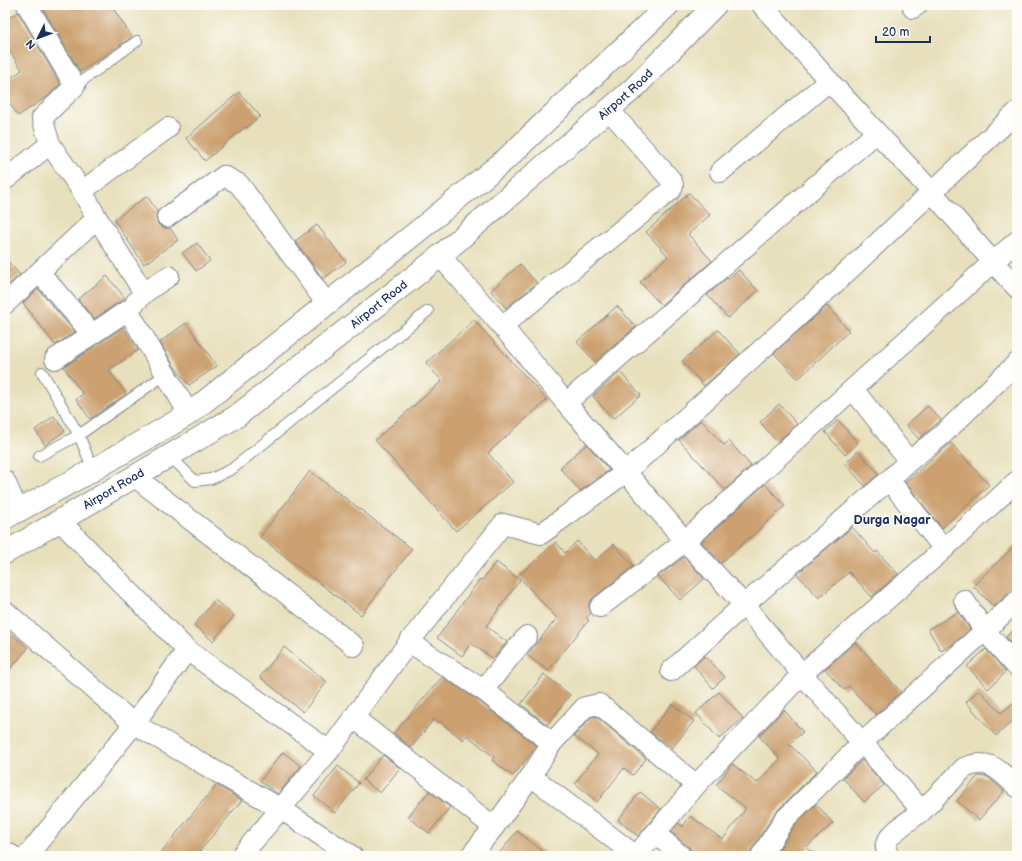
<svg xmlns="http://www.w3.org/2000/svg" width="1022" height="861" viewBox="0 0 1022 861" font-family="'Balsamiq Sans',sans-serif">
  <rect width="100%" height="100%" fill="#fdfcf7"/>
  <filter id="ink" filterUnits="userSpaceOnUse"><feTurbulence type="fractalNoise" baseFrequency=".025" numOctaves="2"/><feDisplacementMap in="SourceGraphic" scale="8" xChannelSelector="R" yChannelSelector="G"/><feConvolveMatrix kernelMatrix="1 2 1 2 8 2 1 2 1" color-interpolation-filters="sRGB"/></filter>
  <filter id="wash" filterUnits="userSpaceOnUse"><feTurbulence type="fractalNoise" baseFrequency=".012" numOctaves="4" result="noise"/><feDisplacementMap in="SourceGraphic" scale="16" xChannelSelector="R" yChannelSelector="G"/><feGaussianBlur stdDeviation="0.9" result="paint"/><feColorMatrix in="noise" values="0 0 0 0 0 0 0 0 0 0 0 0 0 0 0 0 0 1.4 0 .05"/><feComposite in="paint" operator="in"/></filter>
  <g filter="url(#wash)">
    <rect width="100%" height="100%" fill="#e8e0bc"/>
    <g id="blocks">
      <!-- building -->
      <g fill="#cca070">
        <path d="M44 5H111L132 37 80 72 42 7Z"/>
        <path d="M18 12 60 84 48 96 18 116 5 96V82L22 70 5 44V20Z"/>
        <path d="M239 92 260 116 246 128 245 127 205 161 186 138Z"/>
        <path d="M689 193 710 215 688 234 712 261 661 305 640 282 668 256 646 232Z"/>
        <path d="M147 196 157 211 156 218 158 224 163 228H170L178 240 144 264 114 220Z"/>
        <path d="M317 225 346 262 323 279 295 241Z"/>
        <path d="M197 243 210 261 196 271 182 253Z"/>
        <path d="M5 258 20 275 5 288Z"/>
        <path d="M520 264 537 283 506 308 491 291Z"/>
        <path d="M739 270 758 291 728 318 707 295 727 278 728 279Z"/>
        <path d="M107 276 125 298 94 319 78 299Z"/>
        <path d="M38 289 75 332 55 345 23 303Z"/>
        <path d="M617 306 636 327 595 362 577 342Z"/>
        <path d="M827 306 849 331 798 379 774 353Z"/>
        <path d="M474 320 547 400 488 453 513 482 456 531 375 440 442 381 426 363Z"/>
        <path d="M186 323 217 366 189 385 174 366 160 342Z"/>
        <path d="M123 327 138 350 109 370 126 394 90 419 76 399 83 394 64 367Z"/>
        <path d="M718 330 740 354 704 386 682 361Z"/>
        <path d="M620 372 641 395 613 419 593 396Z"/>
        <path d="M779 404 797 424 777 442 760 422Z"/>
        <path d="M928 406 941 420 919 439 906 425Z"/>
        <path d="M54 416 65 431 45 445 35 430Z"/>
        <path d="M701 420 724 445 729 441 751 466 725 490 679 440Z"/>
        <path d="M838 420 858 443 845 455 825 432Z"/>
        <path d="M951 443 989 485 942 528 905 482Z"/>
        <path d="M587 444 609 470 580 491 560 468Z"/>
        <path d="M858 451 879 474 865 486 845 464Z"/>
        <path d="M310 471 412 549 361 615 260 537Z"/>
        <path d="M765 484 785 506 721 563 701 542Z"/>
        <path d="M852 527 875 553 877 551 898 574 872 597 849 572 819 598 797 574Z"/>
        <path d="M577 541 595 561 614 544 634 566 593 598 589 603V608L591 613 586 618 589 620 548 671 527 655 557 618 518 576 556 542 565 553Z"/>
        <path d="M1017 543V590L1009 593 994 607 973 586Z"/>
        <path d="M684 557 704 579 680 600 658 576Z"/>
        <path d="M496 562 520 580 486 626 507 642 493 659 471 643 462 656 437 638 480 579 482 580Z"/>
        <path d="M215 600 234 616 213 641 194 625Z"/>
        <path d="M958 612 970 629 952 645 941 651 928 629Z"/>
        <path d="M1017 626V650L1006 637Z"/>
        <path d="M5 628 28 648 5 675Z"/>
        <path d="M855 642 901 692 876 715 849 686 844 690 825 669Z"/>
        <path d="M284 647 327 682 303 712 260 677Z"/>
        <path d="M986 649 1006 672 988 689 967 666Z"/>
        <path d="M705 656 725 677 713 688 694 666Z"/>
        <path d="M544 674 570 695 547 725 521 704Z"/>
        <path d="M442 677 476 699 537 746 513 776 492 760 494 757 467 735 463 740 439 721 438 723 434 719 411 748 394 733Z"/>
        <path d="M979 690 1001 713 1017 700V717L996 736 966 702Z"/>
        <path d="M719 692 743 718 719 739 696 713Z"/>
        <path d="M672 704 694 721 672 748 650 732Z"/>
        <path d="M784 710 803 732 789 744 817 771 775 813 751 850 750 856H692V852L689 847 671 832 679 823 683 827 690 816 722 839 724 838 746 808 716 785 732 764 757 783 780 759 759 736Z"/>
        <path d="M596 716 646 759 633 775 624 768 597 802 575 783 598 754 574 736 591 717Z"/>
        <path d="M283 752 301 766 278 794 260 781Z"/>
        <path d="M383 755 400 768 380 793 363 780Z"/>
        <path d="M862 760 884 785 864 802 843 778Z"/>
        <path d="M338 766 359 783 335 813 314 796Z"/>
        <path d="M978 776 988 777 1004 791 979 820 957 801Z"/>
        <path d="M216 785 242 800 196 856H158Z"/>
        <path d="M429 791 450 807 429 833 408 817Z"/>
        <path d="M640 792 661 809 638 836 618 820Z"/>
        <path d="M816 804 833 823 806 848 818 856H775L794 826Z"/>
        <path d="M517 831 549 856H497Z"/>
      </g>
    </g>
  </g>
  <g filter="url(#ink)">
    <use href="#blocks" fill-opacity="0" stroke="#82888d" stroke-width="1"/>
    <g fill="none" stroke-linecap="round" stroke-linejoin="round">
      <!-- lane casing -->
      <g stroke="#82888d" stroke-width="12">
        <g id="lane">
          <path d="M75 86 137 41"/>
          <path d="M39 456 79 435 42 372"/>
          <path d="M170 456 195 481 211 479 232 469 428 311"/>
          <path d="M93 470 79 435 166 374"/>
        </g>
      </g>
      <!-- street casing -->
      <g stroke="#82888d" stroke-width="22">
        <g id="street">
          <path d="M27 5 75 86 42 118 50 144 82 191 97 218"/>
          <path d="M913 8 917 5"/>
          <path d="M720 172 829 81"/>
          <path d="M5 180 50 144"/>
          <path d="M82 191 168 128"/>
          <path d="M167 217 224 176 239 184 327 304"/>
          <path d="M1017 241 993 262 1017 288"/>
          <path d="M440 256 502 326 566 403 626 472 685 541 744 605 802 674 922 811 964 768C989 757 999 770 1017 787"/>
          <path d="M40 273 92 334"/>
          <path d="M136 302 144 293 169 276"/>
          <path d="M5 304 97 218 144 293"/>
          <path d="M502 326 671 190 673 185 671 180 609 110"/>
          <path d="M55 359 128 310 189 414"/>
          <path d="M853 389 909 461"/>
          <path d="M566 403 876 133"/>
          <path d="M135 477 354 646"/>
          <path d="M5 481 18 511"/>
          <path d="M60 521 187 650 329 751"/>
          <path d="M944 549 889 480 909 461 941 436 1017 363"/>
          <path d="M964 600 985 631 1017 667"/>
          <path d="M600 607 685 541 993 262 932 192 829 81 762 5"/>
          <path d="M5 611 134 724 281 809 352 856"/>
          <path d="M409 642 483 690 552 743"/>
          <path d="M671 671 744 605 889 480"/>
          <path d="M483 690 527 636"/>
          <path d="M354 718 494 827"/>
          <path d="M531 776 552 743 585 707 599 704 696 785"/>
          <path d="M656 834 681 856"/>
          <path d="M472 854 494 827 531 776 636 856"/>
          <path d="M27 856 134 724 187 650"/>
          <path d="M241 856 329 751 409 642 503 524 541 534 626 472 834 284 1017 112"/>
          <path d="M636 856 696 785 802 674 944 549 1017 481"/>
          <path d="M761 856 785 819 862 743 1017 601"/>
          <path d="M889 856C887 852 885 848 886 844 889 833 913 818 922 811"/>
        </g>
      </g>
      <!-- secondary casing -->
      <g stroke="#82888d" stroke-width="24">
        <g id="secondary">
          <path d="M5 518 93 470 189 414 418 231 506 159 668 5"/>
          <path id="s1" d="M5 553 237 416 440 256 635 87 715 5"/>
        </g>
      </g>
      <!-- highway casing -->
      <g stroke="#82888d" stroke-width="24">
        <path id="highway" d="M5 853 11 856"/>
      </g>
      <!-- lane -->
      <use href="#lane" stroke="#fff" stroke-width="10"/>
      <!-- street -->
      <use href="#street" stroke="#fff" stroke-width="20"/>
      <!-- secondary -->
      <use href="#secondary" stroke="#fff" stroke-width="22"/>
      <!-- highway -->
      <use href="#highway" stroke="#fff" stroke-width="22"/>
    </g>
  </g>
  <g text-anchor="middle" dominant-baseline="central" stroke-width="3.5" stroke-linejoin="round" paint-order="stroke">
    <!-- street labels -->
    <g font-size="12" fill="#1b2f5e" stroke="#fdfcf7">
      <text stroke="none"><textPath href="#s1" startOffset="774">Airport Road</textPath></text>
      <text stroke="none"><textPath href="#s1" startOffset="450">Airport Road</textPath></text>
      <text stroke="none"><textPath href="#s1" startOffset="126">Airport Road</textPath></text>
    </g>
    <!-- neighbourhood labels -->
    <g font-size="13" font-weight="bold" fill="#1b2f5e" stroke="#fdfcf7">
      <text x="892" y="520">Durga Nagar</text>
    </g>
  </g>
  <!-- margin -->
  <rect width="1022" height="861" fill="none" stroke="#fdfcf7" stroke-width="20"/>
  <!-- north arrow -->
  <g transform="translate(38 38) rotate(228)" stroke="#fdfcf7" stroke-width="3" paint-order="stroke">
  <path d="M0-3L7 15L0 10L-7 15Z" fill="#1b2f5e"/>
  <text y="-6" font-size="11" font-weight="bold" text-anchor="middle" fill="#1b2f5e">N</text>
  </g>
  <!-- scale -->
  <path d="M876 36v6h54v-6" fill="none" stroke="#1b2f5e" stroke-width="2"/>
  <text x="882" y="36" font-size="12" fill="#1b2f5e" stroke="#fdfcf7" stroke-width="3" paint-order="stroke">20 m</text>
</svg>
